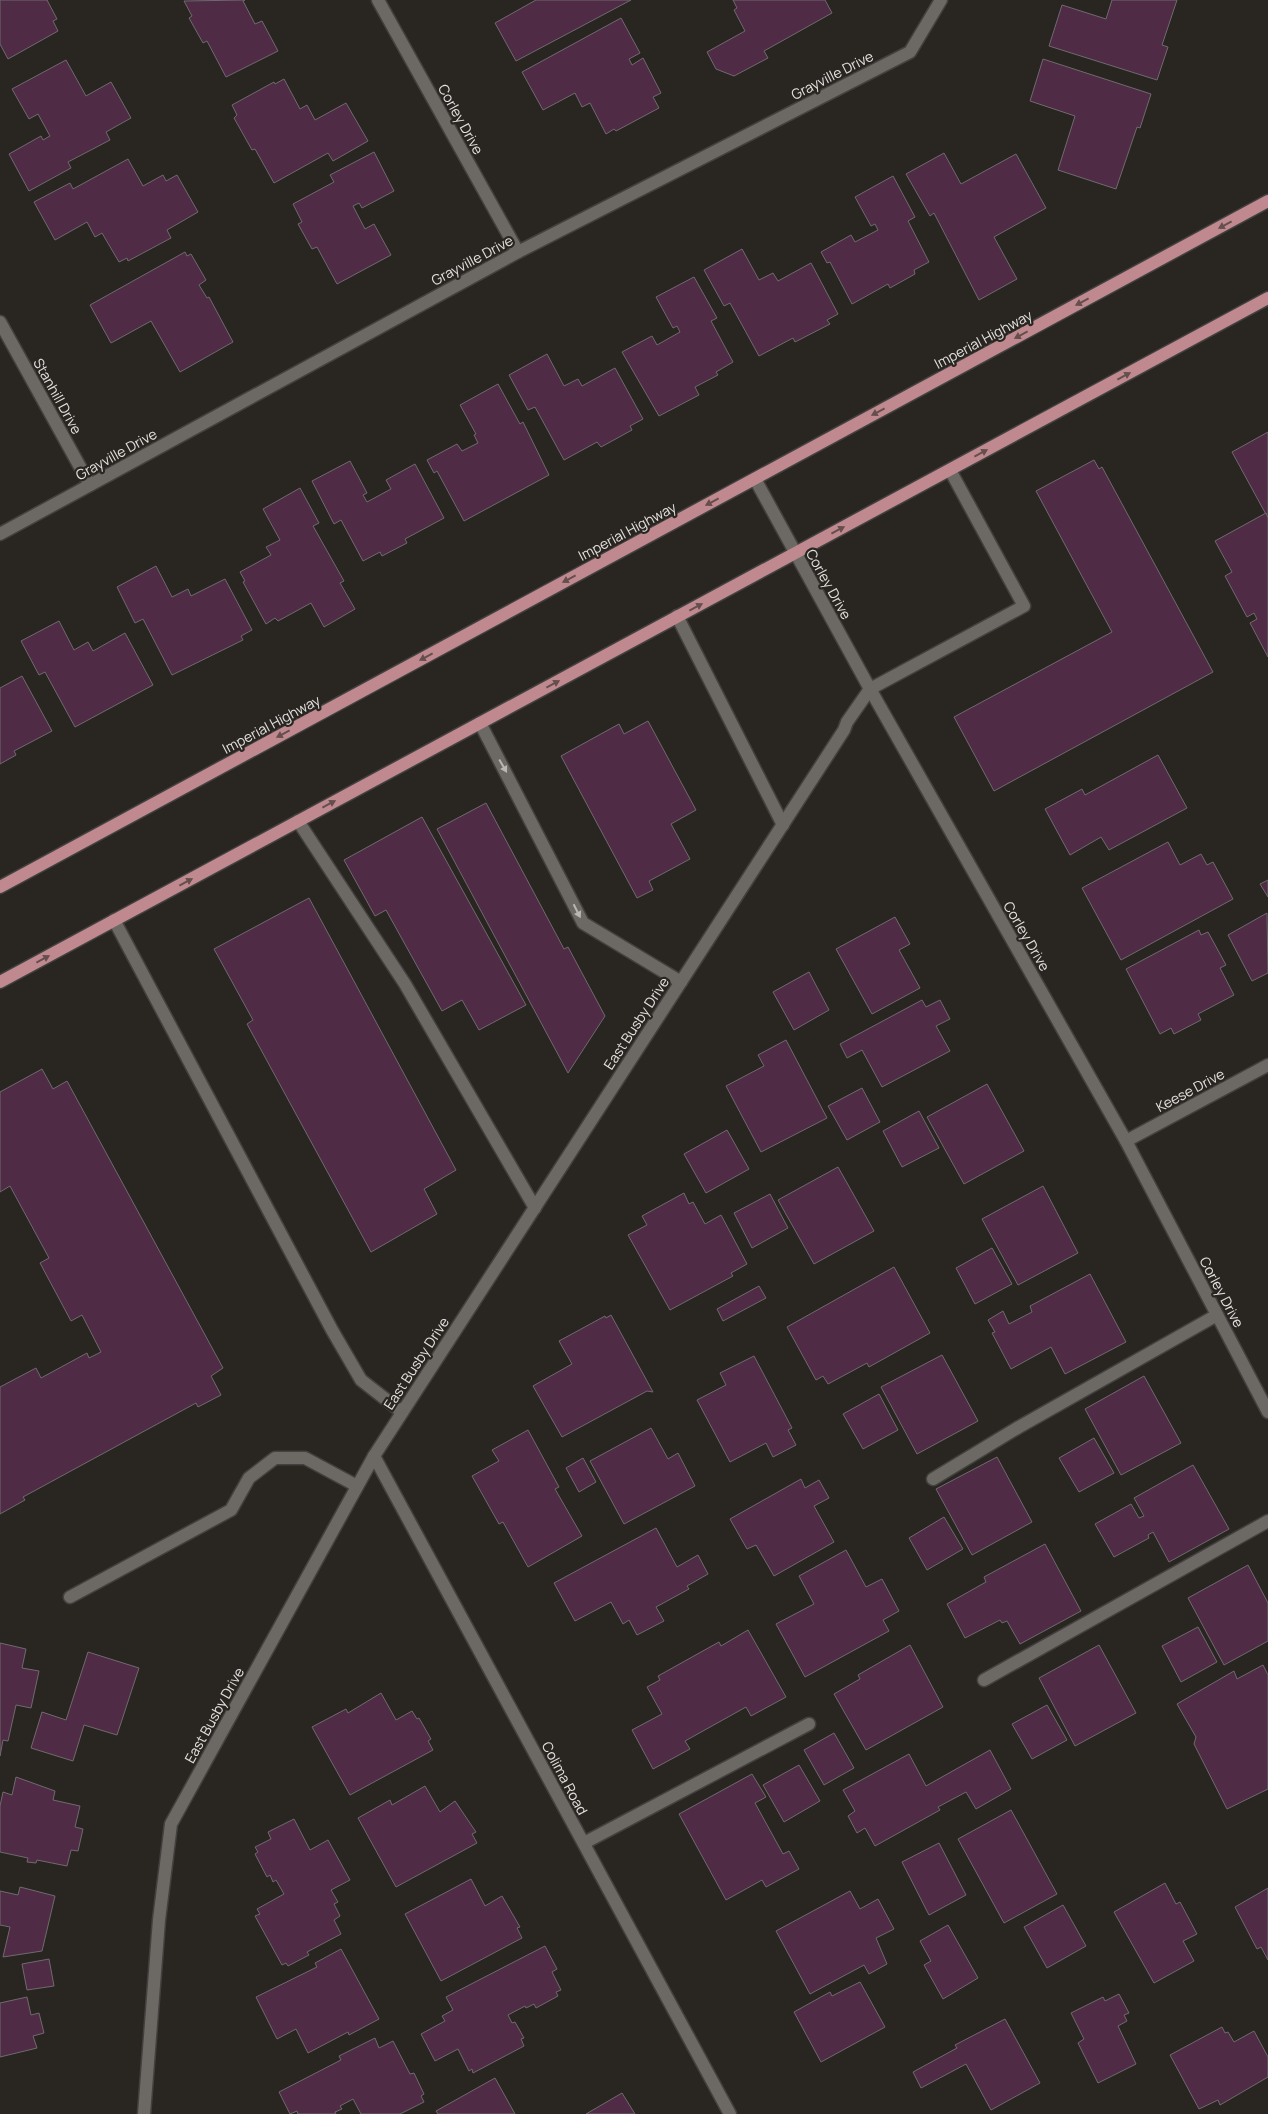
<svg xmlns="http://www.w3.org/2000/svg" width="1268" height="2114" viewBox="0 0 1268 2114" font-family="Manrope,sans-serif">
  <rect width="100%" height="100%" fill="#292622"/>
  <!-- building -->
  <g fill="#502b46" stroke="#6f6a6e">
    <path d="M0 0H47L57 19 53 21 58 31 8 59 0 44Z"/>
    <path d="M245 0 243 1 255 24 262 21 278 51 226 77 207 41 203 43 189 18 192 16 184 1Z"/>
    <path d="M536 0H631L516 61 495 23Z"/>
    <path d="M733 0H825L832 13 764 51 768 58 734 76 716 69 707 52 745 31 734 10 737 8Z"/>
    <path d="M1112 0H1177L1162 45 1168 47 1157 80 1049 46 1062 5 1106 19Z"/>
    <path d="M621 18 640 53 629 59 632 65 643 58 661 93 653 97 659 108 616 131 614 129 606 134 590 103 582 107 575 93 543 110 522 72Z"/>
    <path d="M1043 59 1151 94 1140 128 1137 127 1116 189 1058 170 1075 116 1030 101Z"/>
    <path d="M66 60 86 96 111 82 131 118 106 132 110 140 68 162 71 168 29 191 9 154 41 136 43 140 50 136 38 114 29 119 12 89Z"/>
    <path d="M284 79 300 109 307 105 315 120 346 103 368 141 333 161 328 153 274 183 255 149 252 150 234 118 237 115 232 105 274 82 275 84Z"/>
    <path d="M374 152 394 191 362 208 359 203 353 206 365 229 374 224 391 255 337 284 317 247 312 249 298 224 302 222 293 204 334 182 330 175Z"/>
    <path d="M944 153 961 184 1016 154 1046 208 994 237 1017 279 979 300 934 213 930 216 906 174Z"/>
    <path d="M128 159 143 186 163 175 166 181 177 175 198 212 167 230 171 238 128 261 127 258 119 262 102 233 95 237 87 222 55 240 34 202 70 183 73 189Z"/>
    <path d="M893 176 915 217 908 221 929 262 914 270 915 274 890 288 888 284 852 304 830 262 827 263 821 252 851 235 855 242 878 230 875 224 871 226 855 197Z"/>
    <path d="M742 249 759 280 773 273 778 281 811 263 838 314 827 320 830 324 795 342 793 338 759 356 730 303 724 306 704 270Z"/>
    <path d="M185 252 187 256 191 254 206 280 199 285 207 298 209 297 233 342 180 372 151 321 111 343 90 305Z"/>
    <path d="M694 277 717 318 711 321 733 362 716 372 718 375 695 387 699 395 659 416 622 352 652 336 657 345 680 332 677 326 673 328 656 297Z"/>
    <path d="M547 354 564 386 578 379 582 386 615 368 643 419 630 426 632 430 601 447 597 442 564 460 535 407 528 410 509 375Z"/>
    <path d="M498 384 520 424 523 422 549 475 464 521 437 471 434 473 427 460 457 444 462 451 478 443 474 435 476 434 460 405Z"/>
    <path d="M1268 432V518L1232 452Z"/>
    <path d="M1094 460 1099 469 1102 467 1213 672 994 791 954 717 1112 632 1036 491Z"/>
    <path d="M350 461 367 493 363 495 367 502 391 489 386 480 415 464 444 518 405 539 407 543 382 556 380 552 363 561 341 520 334 524 312 481Z"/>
    <path d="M300 488 319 523 313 526 344 581 340 583 355 609 324 627 311 603 278 621 275 618 266 624 243 582 245 581 240 572 271 555 266 547 280 540 263 509Z"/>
    <path d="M1266 513 1268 518V657L1250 623 1257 619 1254 613 1247 617 1225 576 1232 572 1215 541Z"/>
    <path d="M156 566 172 597 188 589 191 596 225 579 252 630 241 636 243 640 172 675 143 619 135 623 117 587Z"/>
    <path d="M59 621 74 650 88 642 93 651 125 633 153 685 75 727 45 672 39 675 21 641Z"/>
    <path d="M22 676 52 731 14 751 16 755 0 764V688Z"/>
    <path d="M648 721 696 810 671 824 690 859 649 881 653 890 637 898 561 756 619 724 624 734Z"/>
    <path d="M1158 755 1187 808 1109 850 1101 837 1070 855 1045 809 1082 789 1085 795Z"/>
    <path d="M486 803 564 949 568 947 605 1016 568 1073 437 829Z"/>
    <path d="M422 817 526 1005 479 1030 462 1000 442 1011 386 910 375 916 344 860Z"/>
    <path d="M1168 842 1180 865 1201 854 1207 865 1213 862 1233 899 1121 960 1082 888Z"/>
    <path d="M1268 880V897L1260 884Z"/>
    <path d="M309 898 456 1170 424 1189 437 1214 371 1252 247 1024 253 1020 214 949Z"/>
    <path d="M1267 913 1268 973 1252 981 1228 935Z"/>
    <path d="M895 917 910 944 899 950 920 988 872 1014 836 949Z"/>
    <path d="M1199 930 1201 935 1208 932 1226 965 1220 968 1234 995 1198 1014 1201 1020 1174 1034 1171 1028 1160 1034 1126 969Z"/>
    <path d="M809 972 829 1010 794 1030 773 992Z"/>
    <path d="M922 1000 926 1007 940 1000 950 1019 936 1026 950 1051 882 1087 862 1050 847 1058 840 1044Z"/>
    <path d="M786 1040 827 1118 761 1152 726 1086 764 1066 758 1055Z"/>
    <path d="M42 1069 53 1089 67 1081 223 1368 211 1376 221 1395 198 1407 196 1403 23 1497 25 1500 0 1514V1387L36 1368 41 1378 87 1353 89 1358 101 1352 82 1315 71 1321 40 1263 49 1258 10 1186 0 1192V1092Z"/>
    <path d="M987 1084 1024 1151 964 1184 927 1117Z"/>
    <path d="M862 1088 880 1122 847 1140 828 1106Z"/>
    <path d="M919 1111 939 1148 902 1167 883 1131Z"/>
    <path d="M727 1130 749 1169 706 1193 684 1154Z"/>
    <path d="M838 1167 874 1231 814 1264 778 1200Z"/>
    <path d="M1043 1186 1078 1253 1018 1285 982 1219Z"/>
    <path d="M684 1193 689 1204 693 1202 705 1224 721 1215 747 1264 731 1273 733 1276 670 1310 628 1235 647 1225 642 1216Z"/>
    <path d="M770 1194 788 1228 752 1248 734 1213Z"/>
    <path d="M992 1248 1012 1284 975 1304 956 1268Z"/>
    <path d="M894 1267 930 1333 869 1367 867 1363 828 1384 823 1376 816 1380 787 1327Z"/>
    <path d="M1090 1274 1126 1342 1065 1374 1051 1347 1011 1369 992 1333 995 1332 988 1320 1003 1311 1009 1324 1032 1312 1030 1306Z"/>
    <path d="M759 1286 766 1298 723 1321 717 1309Z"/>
    <path d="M611 1315 653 1392 647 1391 562 1437 533 1386 572 1364 559 1341 605 1316 606 1318Z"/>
    <path d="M942 1355 978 1421 917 1454 881 1387Z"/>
    <path d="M754 1356 792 1428 788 1430 796 1445 773 1457 766 1443 730 1462 697 1400 726 1385 720 1373Z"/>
    <path d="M1144 1376 1181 1443 1121 1475 1085 1409Z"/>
    <path d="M879 1394 898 1430 863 1449 843 1414Z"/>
    <path d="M651 1428 668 1459 678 1453 695 1486 624 1524 590 1461Z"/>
    <path d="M528 1430 559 1487 555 1489 582 1536 528 1567 503 1522 499 1524 472 1476 499 1461 492 1450Z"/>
    <path d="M1094 1438 1114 1473 1079 1492 1059 1458Z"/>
    <path d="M997 1457 1032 1522 972 1555 936 1489Z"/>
    <path d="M583 1458 596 1482 579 1492 566 1468Z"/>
    <path d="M1193 1465 1229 1529 1169 1562 1153 1532 1148 1535 1149 1538 1114 1557 1095 1524 1131 1504 1139 1518 1144 1516 1134 1498Z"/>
    <path d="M801 1479 805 1488 819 1480 829 1498 814 1506 834 1542 774 1576 756 1545 747 1549 730 1519Z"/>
    <path d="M944 1517 963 1549 927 1570 909 1538Z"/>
    <path d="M656 1528 677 1567 698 1555 708 1574 687 1586 689 1589 656 1607 664 1621 637 1635 629 1620 623 1624 611 1602 575 1621 554 1583Z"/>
    <path d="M1045 1544 1081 1611 1020 1644 1007 1621 1002 1623 1000 1620 965 1638 947 1604 986 1582 984 1577Z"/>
    <path d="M846 1550 866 1587 882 1579 899 1611 883 1620 889 1631 805 1677 776 1624 814 1604 799 1576Z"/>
    <path d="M1248 1565 1268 1603V1641L1224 1665 1188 1598Z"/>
    <path d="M1198 1627 1217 1662 1181 1682 1162 1646Z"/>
    <path d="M748 1630 786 1697 751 1716 746 1707 685 1741 690 1749 653 1769 632 1730 662 1714 647 1687 660 1680 658 1676 719 1642 721 1646Z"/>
    <path d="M0 1643 26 1649 22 1668 39 1671 31 1708 16 1705 8 1741 3 1740 0 1756Z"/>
    <path d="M910 1645 943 1707 866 1750 834 1694 860 1679 858 1675Z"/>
    <path d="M1099 1645 1136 1713 1075 1746 1039 1678Z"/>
    <path d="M88 1652 139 1668 117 1735 84 1725 73 1761 31 1748 42 1712 66 1720Z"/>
    <path d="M1263 1665 1268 1675V1789L1227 1809 1194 1744 1196 1737 1177 1704 1234 1671 1237 1679Z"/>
    <path d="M381 1693 396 1720 412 1711 417 1719 419 1718 431 1739 428 1741 433 1750 350 1795 312 1727 346 1709 348 1713Z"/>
    <path d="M1047 1705 1067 1740 1032 1759 1012 1724Z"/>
    <path d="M834 1733 854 1768 824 1785 804 1750Z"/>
    <path d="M990 1750 1011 1789 976 1809 966 1792 938 1807 940 1810 875 1846 865 1828 857 1833 848 1816 855 1811 843 1790 909 1754 926 1786Z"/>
    <path d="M799 1765 820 1801 784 1822 763 1785Z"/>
    <path d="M752 1774 766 1797 755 1803 783 1854 789 1851 799 1869 766 1887 762 1880 726 1900 679 1814Z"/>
    <path d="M16 1777 55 1791 53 1800 80 1806 75 1827 83 1829 78 1851 71 1850 67 1866 37 1860 36 1863 27 1862 28 1858 0 1852V1806L3 1792 12 1795Z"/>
    <path d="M425 1786 440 1812 455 1801 476 1832 472 1834 477 1843 396 1887 358 1818 390 1800 392 1805Z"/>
    <path d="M1011 1810 1057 1894 1004 1923 958 1839Z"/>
    <path d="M294 1819 310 1850 328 1840 350 1880 331 1890 338 1902 334 1904 340 1916 334 1920 341 1934 307 1952 309 1955 288 1966 286 1963 282 1965 255 1916 260 1914 257 1909 284 1894 276 1880 273 1882 270 1875 267 1877 255 1854 258 1852 255 1847 271 1839 268 1832Z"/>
    <path d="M939 1843 966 1895 929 1915 902 1862Z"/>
    <path d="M471 1879 485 1906 502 1896 520 1927 517 1928 522 1938 441 1981 405 1914Z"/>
    <path d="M1165 1883 1176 1904 1180 1902 1197 1934 1183 1941 1194 1961 1154 1983 1114 1912Z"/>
    <path d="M20 1887 55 1896 42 1951 3 1957 10 1927 0 1925V1891L18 1895Z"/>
    <path d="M1268 1888V1960L1261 1947 1257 1949 1235 1907Z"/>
    <path d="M850 1891 860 1909 878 1899 894 1929 876 1938 887 1964 869 1974 864 1965 810 1994 776 1931Z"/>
    <path d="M1063 1905 1086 1946 1047 1968 1024 1927Z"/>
    <path d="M948 1925 978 1978 943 1999 924 1965 931 1961 920 1941Z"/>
    <path d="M545 1946 557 1969 552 1972 561 1990 556 1992 558 1996 536 2008 534 2004 526 2008 525 2006 508 2015 512 2023 515 2022 524 2038 521 2039 524 2046 473 2073 472 2069 469 2071 458 2049 435 2061 421 2034 445 2021 442 2016 453 2010 446 1997Z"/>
    <path d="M341 1949 379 2019 349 2035 348 2032 308 2053 296 2029 277 2039 256 1997 317 1967 315 1963Z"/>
    <path d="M49 1959 54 1986 27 1990 22 1964Z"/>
    <path d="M860 1982 885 2027 821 2062 794 2012 830 1992 832 1996Z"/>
    <path d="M1119 1994 1129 2013 1124 2015 1127 2021 1118 2026 1136 2064 1098 2083 1078 2043 1084 2039 1071 2013 1103 1997 1105 2001Z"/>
    <path d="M27 1997 31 2015 39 2013 44 2033 33 2036 37 2048 0 2057V2003Z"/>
    <path d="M1005 2019 1040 2083 991 2110 966 2064 921 2088 913 2072 957 2048 955 2045Z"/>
    <path d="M1222 2027 1225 2033 1228 2032 1234 2042 1254 2031 1268 2057V2077L1220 2105 1218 2100 1199 2109 1170 2055Z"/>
    <path d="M375 2038 379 2048 393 2041 410 2074 414 2073 424 2094 421 2096 424 2102 400 2114H361L353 2099 340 2106 342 2109 335 2112 336 2114H298L297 2111 290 2114 279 2092 341 2060 339 2056Z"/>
    <path d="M495 2078 515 2114H438L436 2111Z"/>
    <path d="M622 2093 635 2114H586Z"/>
  </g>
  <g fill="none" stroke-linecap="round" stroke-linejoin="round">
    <!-- service casing -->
    <g stroke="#43413f" stroke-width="15">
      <g id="service">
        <path d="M677 616 783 825"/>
        <path d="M870 689 1024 606 950 470"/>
        <path d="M480 723 583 923 681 982"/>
        <path d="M298 821 405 984 535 1208"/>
        <path d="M114 920 332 1330 361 1380 402 1412"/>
        <path d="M933 1479 1019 1427 1217 1315"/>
        <path d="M70 1597 231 1510 249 1478 275 1458H305L357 1486"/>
        <path d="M984 1680 1268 1521"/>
        <path d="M584 1843 809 1724"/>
      </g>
    </g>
    <!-- minor casing -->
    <g stroke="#43413f" stroke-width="15">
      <g id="minor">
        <path d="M378 0 518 252"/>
        <path d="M0 322 90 485"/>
        <path d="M755 479 870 689 1126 1141 1268 1412"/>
        <path d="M0 534 518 252 910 52 941 0"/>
        <path d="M1126 1141 1268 1065"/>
        <path d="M374 1456 730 2114"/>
        <path d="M144 2114 159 1920 171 1824 374 1456 844 730 847 722 870 689"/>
      </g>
    </g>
    <!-- primary casing -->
    <g stroke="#43413f" stroke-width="15">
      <g id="primary">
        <path d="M0 887 1268 201"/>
        <path d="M0 982 1268 298"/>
      </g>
    </g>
    <!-- service -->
    <use href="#service" stroke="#6c6964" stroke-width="12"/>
    <!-- minor -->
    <use href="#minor" stroke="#6c6964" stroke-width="12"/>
    <!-- primary -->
    <use href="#primary" stroke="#c0898f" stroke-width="12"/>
  </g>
  <!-- one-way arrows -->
  <defs><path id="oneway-solid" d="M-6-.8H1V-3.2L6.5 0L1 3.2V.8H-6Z" transform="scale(1.25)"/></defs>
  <g fill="#654e4e">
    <use href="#oneway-solid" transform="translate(1225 225) rotate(152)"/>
    <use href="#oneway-solid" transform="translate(1082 302) rotate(152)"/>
    <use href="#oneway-solid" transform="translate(1021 335) rotate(152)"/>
    <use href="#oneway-solid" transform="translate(1124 376) rotate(-28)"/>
    <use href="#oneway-solid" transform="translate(878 412) rotate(152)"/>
    <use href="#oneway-solid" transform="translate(981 453) rotate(-28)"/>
    <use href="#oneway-solid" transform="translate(712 502) rotate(152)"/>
    <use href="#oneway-solid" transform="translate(838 530) rotate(-28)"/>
    <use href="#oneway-solid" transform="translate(569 579) rotate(152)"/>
    <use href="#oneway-solid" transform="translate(696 607) rotate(-28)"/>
    <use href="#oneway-solid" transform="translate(426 657) rotate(152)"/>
    <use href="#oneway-solid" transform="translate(553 684) rotate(-28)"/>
    <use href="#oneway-solid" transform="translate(283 734) rotate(152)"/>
    <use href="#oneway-solid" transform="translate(329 804) rotate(-28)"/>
    <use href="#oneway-solid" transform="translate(186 882) rotate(-28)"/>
    <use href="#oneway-solid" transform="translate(43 959) rotate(-28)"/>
  </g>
  <g fill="#b9b7b4">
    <use href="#oneway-solid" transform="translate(503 766) rotate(60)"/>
    <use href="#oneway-solid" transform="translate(577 911) rotate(63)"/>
  </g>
  <g text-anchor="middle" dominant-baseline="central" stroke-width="4.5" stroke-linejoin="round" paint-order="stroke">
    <!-- street labels -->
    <g font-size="14" fill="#e3e1df" stroke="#292622">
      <text transform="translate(832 75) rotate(-27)">Grayville Drive</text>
      <text transform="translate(461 119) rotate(61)">Corley Drive</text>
      <text transform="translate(472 260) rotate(-28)">Grayville Drive</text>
      <text transform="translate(983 339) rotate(-28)">Imperial Highway</text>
      <text transform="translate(58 396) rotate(61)">Stanhill Drive</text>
      <text transform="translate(116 454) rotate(-29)">Grayville Drive</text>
      <text transform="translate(627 531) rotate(-28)">Imperial Highway</text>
      <text transform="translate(829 584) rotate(61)">Corley Drive</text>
      <text transform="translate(271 724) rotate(-28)">Imperial Highway</text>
      <text transform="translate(1027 936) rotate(60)">Corley Drive</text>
      <text transform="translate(636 1023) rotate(-57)">East Busby Drive</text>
      <text transform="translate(1190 1090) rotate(-28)">Keese Drive</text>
      <text transform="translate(1222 1292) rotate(62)">Corley Drive</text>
      <text transform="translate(416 1363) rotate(-57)">East Busby Drive</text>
      <text transform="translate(214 1715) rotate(-61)">East Busby Drive</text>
      <text transform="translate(565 1778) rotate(62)">Colima Road</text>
    </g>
  </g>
</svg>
